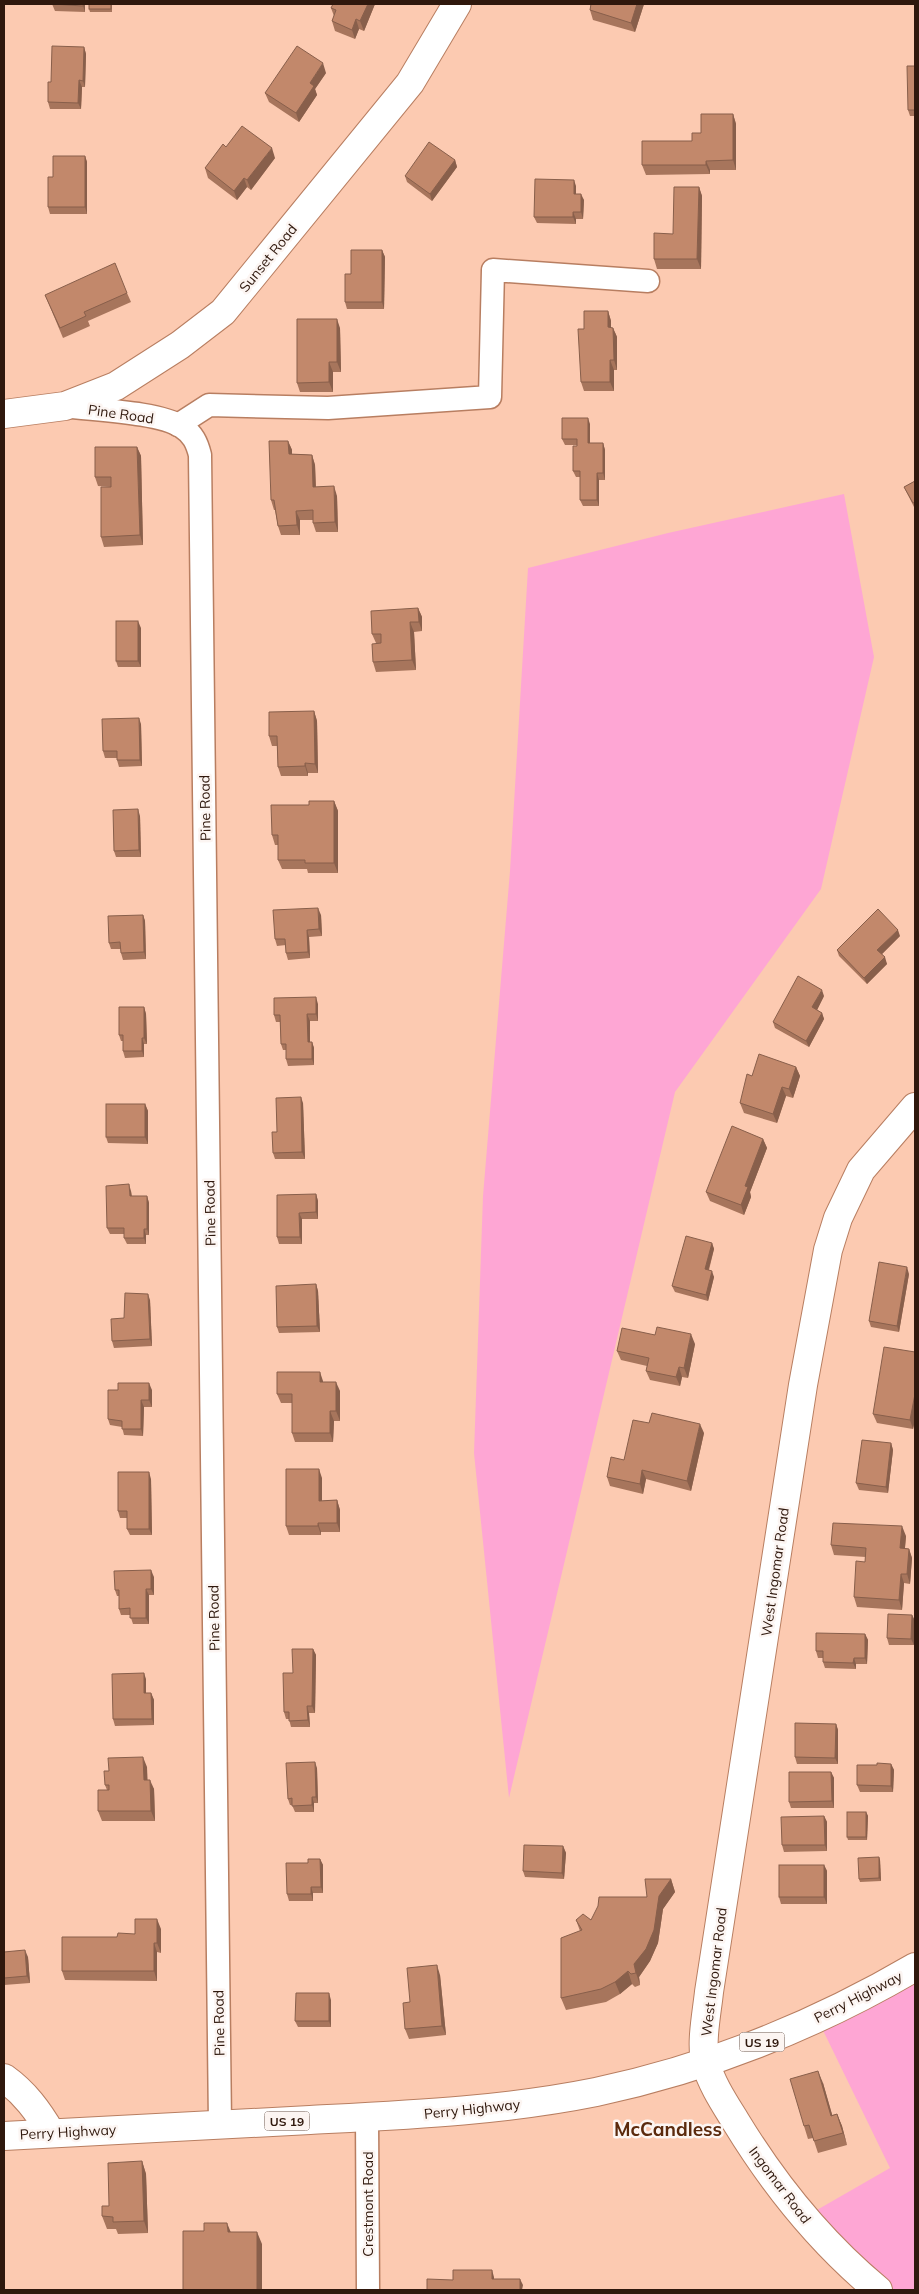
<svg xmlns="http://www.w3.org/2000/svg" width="919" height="2294" viewBox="0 0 919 2294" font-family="Mulish,sans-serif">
  <rect width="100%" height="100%" fill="#fccab1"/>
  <!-- green -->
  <g fill="#fea6d4">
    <path d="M844 494 874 657 821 889 675 1092 509 1798 474 1453 483 1196 510 871 528 568 668 533Z"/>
    <path d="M915 1967V2290H878L803 2218 890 2168 817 2018Z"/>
  </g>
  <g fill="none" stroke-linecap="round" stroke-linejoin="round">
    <!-- street casing -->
    <g stroke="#b87e61" stroke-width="25">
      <g id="street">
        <path d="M65 406C94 410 159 412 182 427 193 434 197 443 200 455L220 2124"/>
        <path d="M178 425 209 405 328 408 490 397 493 270 648 281"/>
        <path d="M367 2117 368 2290"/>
      </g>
    </g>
    <!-- secondary casing -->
    <g stroke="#b87e61" stroke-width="30">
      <g id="secondary">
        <path d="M4 414 65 406 116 386 180 345 223 312 410 83 457 4"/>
        <path d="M4 2078C25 2093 38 2111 51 2133"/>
      </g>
    </g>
    <!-- primary casing -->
    <g stroke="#b87e61" stroke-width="30">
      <g id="primary">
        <path d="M4 2136C106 2130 208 2125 310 2120 406 2115 502 2111 596 2092 709 2068 816 2025 915 1967"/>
        <path d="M878 2290C820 2242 775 2186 736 2122 725 2104 712 2085 706 2064 700 2045 707 2012 709 1992L803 1385 828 1250 838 1218 861 1170 915 1107"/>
      </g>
    </g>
    <!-- street -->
    <use href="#street" stroke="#fff" stroke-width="22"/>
    <!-- secondary -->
    <use href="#secondary" stroke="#fff" stroke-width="28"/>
    <!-- primary -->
    <use href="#primary" stroke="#fff" stroke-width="28"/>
  </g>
  <!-- wall -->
  <g fill="#a7755c">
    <path d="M52 4H85V12L55 11Z"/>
    <path d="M112 4V12H90L89 9Z"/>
    <path d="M375 4 364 31 359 29 355 39 335 31 332 21 334 16 331 8Z"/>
    <path d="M591 4H644L635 32 593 20 590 10Z"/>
    <path d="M84 47 86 54 85 87H82L81 109H50L48 102 51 82Z"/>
    <path d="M915 66V116H910L908 110Z"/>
    <path d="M326 73 315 89 317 95 299 122 269 102 265 93Z"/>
    <path d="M733 114 736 124V170H710V174L646 175 642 165 692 141 701 133Z"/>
    <path d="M226 147 275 158 251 190 247 187 237 200 208 178 205 168Z"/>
    <path d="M85 156 87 162V214H50L48 207 53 177Z"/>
    <path d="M455 160 457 167 432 201 407 182 405 176Z"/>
    <path d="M576 186V194L584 200 583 219H576V224L537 223 534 217Z"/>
    <path d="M699 187 702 196 701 269H657L654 259 673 234Z"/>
    <path d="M382 250 385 257 384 309H347L345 302Z"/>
    <path d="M127 293 131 302 88 321 90 326 63 338 45 295Z"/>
    <path d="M608 311 611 321V328H613L617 337V370H614V391H584L581 382 584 329Z"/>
    <path d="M340 328 341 372H333V392H300L297 383Z"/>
    <path d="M590 424V443H603L605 450V480H599V506H583L580 500V477H576L573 471 577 445H565L562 439Z"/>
    <path d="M288 441 292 450V454L312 455 315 465 316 487 337 496 338 532H316L313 523V520H300V535H281L278 526 275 510H274L271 500Z"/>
    <path d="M137 447 141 456 143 545 104 547 101 537 111 487 98 486 95 477Z"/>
    <path d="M915 481V506L914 507 904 487Z"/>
    <path d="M418 608 422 617V631L414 632 416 670 376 672 373 662 376 643 372 634Z"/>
    <path d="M141 628V667H118L116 661Z"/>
    <path d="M314 711 317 721 318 773H308V776H281L278 767 277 746H272L269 736Z"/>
    <path d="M141 724 142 766 119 767 117 760V758H105L103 751Z"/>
    <path d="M334 801 338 811V873H308L307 869H282L278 860V845H275L272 835 309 805Z"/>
    <path d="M140 816 141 857H116L114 851Z"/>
    <path d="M143 915 145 921 146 959 123 960 121 953V949H111L109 943Z"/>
    <path d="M321 915 322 936 309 937 310 958 288 960 286 953V945L277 946 275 939Z"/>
    <path d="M900 936 882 954 887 964 867 984 839 956 837 950Z"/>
    <path d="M824 996 817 1010 822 1013 824 1019 809 1047 775 1028 773 1022Z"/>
    <path d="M318 1004V1021H310V1042H312L314 1048V1065L288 1066 286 1059V1050H283L281 1044 280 1022H276L274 1015Z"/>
    <path d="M144 1007 146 1014 147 1044H144V1057L125 1058 123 1051V1041H121L119 1035Z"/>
    <path d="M796 1067 800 1076 793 1098 786 1096 777 1123 744 1113 740 1103 752 1076Z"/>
    <path d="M303 1103 305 1159H275L273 1153 277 1132Z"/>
    <path d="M145 1104 148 1111V1144L108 1143 106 1137Z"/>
    <path d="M763 1139 767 1148 750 1192 751 1197 744 1215 710 1201 706 1192Z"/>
    <path d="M131 1191 132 1196H147L149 1203V1235H146V1244H127L124 1238V1234H110L107 1228Z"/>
    <path d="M316 1194 318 1201V1219H302V1244H279L277 1237Z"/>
    <path d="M712 1243 714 1249 709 1270 714 1277 708 1301 675 1292 672 1286Z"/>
    <path d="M909 1274 899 1332 871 1327 869 1321Z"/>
    <path d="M316 1284 318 1291 320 1332 279 1333 277 1327Z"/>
    <path d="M150 1300 152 1346 114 1348 112 1341 124 1318Z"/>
    <path d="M695 1344 688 1378 682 1377 680 1386 650 1380 646 1371 647 1366 621 1360 617 1351Z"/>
    <path d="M915 1352V1420L913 1429 877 1423 873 1414Z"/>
    <path d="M323 1382 340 1391V1421H334L333 1442H295L292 1433V1403H281L277 1394Z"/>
    <path d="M152 1390V1407H144L143 1436 124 1435 122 1427 110 1425 108 1419Z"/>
    <path d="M649 1423 704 1433 691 1491 646 1479 643 1494 610 1486 607 1477 624 1460Z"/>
    <path d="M891 1443 893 1450 888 1493 859 1490 856 1483Z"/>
    <path d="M322 1478V1501L337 1500 340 1510V1532H321V1535H289L286 1526Z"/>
    <path d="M151 1479 152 1535H130L127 1529V1518H120L118 1511Z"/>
    <path d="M906 1536 905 1548 909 1549 912 1558 910 1584 904 1583 902 1610 857 1607 854 1597 865 1562 866 1557 834 1555 831 1545Z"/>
    <path d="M154 1577V1595H149V1624H133L130 1615H121L119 1609V1596H117L115 1590Z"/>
    <path d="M912 1615 915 1621 914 1645H889L887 1638Z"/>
    <path d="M865 1634 868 1640 867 1664H856V1669L825 1668 823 1662V1658H818L816 1651Z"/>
    <path d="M313 1649 316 1655 315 1713H309L310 1727H291L289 1719H286L284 1712 293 1673Z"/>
    <path d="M146 1679V1693H151L154 1700V1725L115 1726 113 1719Z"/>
    <path d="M836 1724 838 1730V1764H797L795 1757Z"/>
    <path d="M891 1764 894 1770 893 1792H860L857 1785 877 1765Z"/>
    <path d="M147 1767V1780L154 1789 155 1821H102L98 1811 107 1790 105 1785Z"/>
    <path d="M317 1768 318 1803H314V1812H295L292 1805H290L288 1799Z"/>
    <path d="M831 1772 834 1778V1808H791L789 1802Z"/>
    <path d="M866 1812 868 1816 867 1840H848L847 1837Z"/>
    <path d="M824 1816 827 1822V1851L784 1852 782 1845Z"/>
    <path d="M563 1846 566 1853 564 1879 525 1877 523 1871Z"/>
    <path d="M879 1857 880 1860 881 1881 860 1882 859 1879Z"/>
    <path d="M320 1859 323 1865V1893H313V1901H289L287 1894 308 1863Z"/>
    <path d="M824 1865 827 1871V1904H781L779 1897Z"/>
    <path d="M671 1879 675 1892 663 1909 658 1943 650 1961 639 1977 640 1985 635 1987 632 1984 620 1994 606 2002 566 2010 561 1998 580 1931 576 1920H591L647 1897Z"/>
    <path d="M161 1929V1953L157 1952V1981L65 1980 62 1971 117 1937Z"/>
    <path d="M4 1952 28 1957 30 1983 4 1985Z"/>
    <path d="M440 1975 446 2035 409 2039 405 2029 410 2002Z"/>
    <path d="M331 2000V2027H298L295 2021Z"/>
    <path d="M823 2083 832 2115 837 2114 842 2126 847 2145 818 2153 813 2138 808 2139 804 2126Z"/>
    <path d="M142 2161 146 2174 148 2233 118 2234 116 2229H107L102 2216Z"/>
  </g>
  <!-- shaded-wall -->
  <g fill="#885f4b">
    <path d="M83 4H85V12L83 6Z"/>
    <path d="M368 4H375L364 31 360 21Z"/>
    <path d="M637 4H644L635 32 631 23Z"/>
    <path d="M356 19 359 29 355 39 352 30Z"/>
    <path d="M84 47 86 54 85 87 83 81Z"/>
    <path d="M323 63 326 73 315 89 317 95 299 122 296 113 310 83Z"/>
    <path d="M79 80 82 87 81 109 78 103Z"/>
    <path d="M733 114 736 124V170L733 160Z"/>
    <path d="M272 148 275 158 251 190 247 180Z"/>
    <path d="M85 156 87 162V214L85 207Z"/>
    <path d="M455 160 457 167 432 201 430 194Z"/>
    <path d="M706 161 710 170V174L706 165Z"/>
    <path d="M244 178 247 187 237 200 234 191Z"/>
    <path d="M574 180 576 186V200L574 194Z"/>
    <path d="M699 187 702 196 701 269 697 259Z"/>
    <path d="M581 194 584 200 583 219 581 212Z"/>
    <path d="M573 212 576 219V224L573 217Z"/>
    <path d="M382 250 385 257 384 309 382 302Z"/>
    <path d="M608 311 611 321V337L608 327Z"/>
    <path d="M337 319 340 328 341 372 337 362Z"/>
    <path d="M613 328 617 337V370L614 360Z"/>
    <path d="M610 360 614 370V391L610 382Z"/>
    <path d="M329 362 333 372V392L329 382Z"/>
    <path d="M588 418 590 424V450L588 443Z"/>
    <path d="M288 441 292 450V463L289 454Z"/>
    <path d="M603 443 605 450V480L603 473Z"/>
    <path d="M137 447 141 456 143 545 140 535Z"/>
    <path d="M312 455 315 465 316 496 313 487Z"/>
    <path d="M597 473 599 480V506L597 500Z"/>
    <path d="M334 486 337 496 338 532 335 522Z"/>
    <path d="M296 511 300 520V535L297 525Z"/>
    <path d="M418 608 422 617V631L419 622Z"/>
    <path d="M138 621 141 628V667L138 661Z"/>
    <path d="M410 622 414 632 416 670 412 660Z"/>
    <path d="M314 711 317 721 318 773 315 764Z"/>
    <path d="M139 718 141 724 142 766 140 760Z"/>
    <path d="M305 763 308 773V776L305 766Z"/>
    <path d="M334 801 338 811V873L334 863Z"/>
    <path d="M138 809 140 816 141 857 139 850Z"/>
    <path d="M318 908 321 915 322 936 319 929Z"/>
    <path d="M143 915 145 921 146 959 144 952Z"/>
    <path d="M307 930 309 937 310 958 308 952Z"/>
    <path d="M898 930 900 936 880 956 877 950Z"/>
    <path d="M885 957 887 964 867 984 864 978Z"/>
    <path d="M822 990 824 996 815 1014 812 1007Z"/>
    <path d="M316 997 318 1004V1021L316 1014Z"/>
    <path d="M144 1007 146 1014 147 1044 144 1038Z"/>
    <path d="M822 1013 824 1019 809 1047 806 1041Z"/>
    <path d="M307 1014 310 1021V1048L308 1042Z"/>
    <path d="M142 1038 144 1044V1057L142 1051Z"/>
    <path d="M312 1042 314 1048V1065L312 1059Z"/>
    <path d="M796 1067 800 1076 793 1098 789 1089Z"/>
    <path d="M782 1087 786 1096 777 1123 773 1114Z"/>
    <path d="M301 1097 303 1103 305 1159 302 1152Z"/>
    <path d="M145 1104 148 1111V1144L145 1137Z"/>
    <path d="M763 1139 767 1148 750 1192 751 1197 744 1215 741 1205 745 1186Z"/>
    <path d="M129 1184 131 1191 132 1203 130 1196Z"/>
    <path d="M316 1194 318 1201V1219L316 1212Z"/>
    <path d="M147 1196 149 1203V1235L147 1229Z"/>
    <path d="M299 1213 302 1219V1244L300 1237Z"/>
    <path d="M144 1229 146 1235V1244L144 1238Z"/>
    <path d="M712 1243 714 1249 707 1275 705 1269Z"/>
    <path d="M907 1267 909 1274 899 1332 897 1326Z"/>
    <path d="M712 1271 714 1277 708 1301 706 1295Z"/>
    <path d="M316 1284 318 1291 320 1332 317 1326Z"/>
    <path d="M148 1294 150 1300 152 1346 150 1339Z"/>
    <path d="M691 1334 695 1344 688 1378 684 1368Z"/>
    <path d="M679 1367 682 1377 680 1386 676 1377Z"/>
    <path d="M320 1372 323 1381V1391L320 1382Z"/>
    <path d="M336 1382 340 1391V1421L336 1411Z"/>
    <path d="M149 1383 152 1390V1407L149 1400Z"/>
    <path d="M915 1394V1420L913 1429 910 1420Z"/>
    <path d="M141 1400 144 1407 143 1436 141 1429Z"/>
    <path d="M330 1411 334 1421 333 1442 330 1433Z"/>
    <path d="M700 1424 704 1433 691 1491 687 1481Z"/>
    <path d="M891 1443 893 1450 888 1493 886 1487Z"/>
    <path d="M319 1469 322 1478V1510L319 1501Z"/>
    <path d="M642 1470 646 1479 643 1494 640 1484Z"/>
    <path d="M149 1472 151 1479 152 1535 149 1529Z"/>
    <path d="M337 1500 340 1510V1532L337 1523Z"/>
    <path d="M318 1523 321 1532V1535L318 1526Z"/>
    <path d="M902 1526 906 1536 904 1558 900 1548Z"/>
    <path d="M909 1549 912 1558 910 1584 907 1574Z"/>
    <path d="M151 1570 154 1577V1595L151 1589Z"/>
    <path d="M901 1574 904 1583 902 1610 899 1600Z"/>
    <path d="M146 1589 149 1595V1624L146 1618Z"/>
    <path d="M912 1615 915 1621 914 1645 911 1639Z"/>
    <path d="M865 1634 868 1640 867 1664 865 1658Z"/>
    <path d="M313 1649 316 1655 315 1713 312 1706Z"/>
    <path d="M854 1658 856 1664V1669L853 1663Z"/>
    <path d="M144 1673 146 1679V1700L144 1693Z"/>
    <path d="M151 1693 154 1700V1725L152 1719Z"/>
    <path d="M307 1706 309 1713 310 1727 308 1720Z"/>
    <path d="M836 1724 838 1730V1764L835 1758Z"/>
    <path d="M143 1757 147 1767 148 1790 144 1780Z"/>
    <path d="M315 1762 317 1768 318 1803 316 1797Z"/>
    <path d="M891 1764 894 1770 893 1792 891 1786Z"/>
    <path d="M831 1772 834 1778V1808L832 1801Z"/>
    <path d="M150 1780 154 1789 155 1821 151 1811Z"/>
    <path d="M312 1797 314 1803V1812L312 1805Z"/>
    <path d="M866 1812 868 1816 867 1840 866 1837Z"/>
    <path d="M824 1816 827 1822V1851L825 1845Z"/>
    <path d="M563 1846 566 1853 564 1879 562 1873Z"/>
    <path d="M879 1857 880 1860 881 1881 879 1878Z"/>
    <path d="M320 1859 323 1865V1893L321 1887Z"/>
    <path d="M824 1865 827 1871V1904L824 1897Z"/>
    <path d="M671 1879 675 1892 663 1909 658 1943 650 1961 639 1977 640 1985 636 1973 634 1964 659 1896Z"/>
    <path d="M311 1887 313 1893V1901L311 1894Z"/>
    <path d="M157 1919 161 1929V1953L157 1943Z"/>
    <path d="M154 1943 157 1952V1981L154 1971Z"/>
    <path d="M25 1950 28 1957 30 1983 27 1976Z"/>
    <path d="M437 1965 440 1975 446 2035 442 2026Z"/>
    <path d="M628 1971 632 1984 620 1994 615 1982Z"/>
    <path d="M329 1993 331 2000V2027L329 2021Z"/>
    <path d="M818 2071 823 2083 836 2128 831 2116Z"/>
    <path d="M837 2114 842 2126 847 2145 843 2133Z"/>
    <path d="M142 2161 146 2174 148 2233 144 2221Z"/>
    <path d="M227 2223 232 2235 228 2232Z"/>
    <path d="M257 2232 262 2244V2290H257Z"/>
    <path d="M492 2270 494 2277V2286L492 2279Z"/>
    <path d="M520 2279 523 2285 522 2290H520Z"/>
  </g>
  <!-- building -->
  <g fill="#c2886b" stroke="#885f4b">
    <path d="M52 4H83V6Z"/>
    <rect x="89" y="4" width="22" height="5"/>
    <path d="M333 4H368L360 21 356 19 352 30 332 21 336 10 331 8Z"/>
    <path d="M591 4H637L631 23 590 10Z"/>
    <path d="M52 46 84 47 83 81 79 80 78 103 48 102V82H51Z"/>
    <path d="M297 46 323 63 310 83 314 86 296 113 265 93Z"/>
    <path d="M907 66H915V110H908Z"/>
    <path d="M701 114H733V160L706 161V165H642V141H692V133H701Z"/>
    <path d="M242 126 272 148 247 180 244 178 234 191 205 168 223 144 226 147Z"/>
    <path d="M429 142 455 160 430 194 405 176Z"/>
    <path d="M53 156H85V207H48V177H53Z"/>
    <path d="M535 179 574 180V194H581V212H573V217H534Z"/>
    <path d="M674 187H699L697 259H654V233L673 234Z"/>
    <path d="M351 250H382V302H345V274H351Z"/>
    <path d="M115 263 127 293 84 312 86 316 60 328 45 295Z"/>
    <path d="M584 311H608V327L613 328 614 360H610V382H581L578 329H584Z"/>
    <path d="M297 319H337V362H329V382L297 383Z"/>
    <path d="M562 418H588V443H603V473H597V500H580V471H573V446H577V439H562Z"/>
    <path d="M269 441H288L289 454 312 455 313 487 334 486 335 522 313 523V510L296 511 297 525 278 526 274 500H271Z"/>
    <path d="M95 447H137L140 535 101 537V487H111V477H95Z"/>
    <path d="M915 481V502L913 503 904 487Z"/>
    <path d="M418 608 419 622H410L412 660 373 662 372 644 381 643V634H372L371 611Z"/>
    <rect x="116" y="621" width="22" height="40"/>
    <path d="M314 711 315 764 305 763V766L278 767 277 736H269V712Z"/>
    <path d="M139 718 140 760H117V751H103L102 719Z"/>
    <path d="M309 801H334V863H305V860H278V835H272L271 805H309Z"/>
    <path d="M138 809 139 850 114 851 113 810Z"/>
    <path d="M318 908 319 929 307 930 308 952 286 953 285 939H275L273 910Z"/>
    <path d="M878 909 898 930 877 950 885 957 864 978 837 950Z"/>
    <path d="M143 915 144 952 121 953 120 942 109 943 108 916Z"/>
    <path d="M798 976 822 990 812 1007 822 1013 806 1041 773 1022Z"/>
    <path d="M316 997V1014H307L308 1042H312V1059H286V1044H281L280 1015H274V998Z"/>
    <path d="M119 1007H144V1038H142V1051H123V1035H119Z"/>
    <path d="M759 1054 796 1067 789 1089 782 1087 773 1114 740 1103 747 1074 752 1076Z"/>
    <path d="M301 1097 302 1152 273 1153 272 1132H277L276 1098Z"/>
    <rect x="106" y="1104" width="39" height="33"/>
    <path d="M732 1126 763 1139 745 1186 748 1187 741 1205 706 1192Z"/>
    <path d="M129 1184 130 1196H147V1229H144V1238H124V1228H107L106 1186Z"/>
    <path d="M316 1194V1212L299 1213 300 1237H277V1195Z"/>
    <path d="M686 1236 712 1243 705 1269 712 1271 706 1295 672 1286Z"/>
    <path d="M879 1262 907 1267 897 1326 869 1321Z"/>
    <path d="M316 1284 317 1326 277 1327 276 1286Z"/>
    <path d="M125 1293 148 1294 150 1339 112 1341 111 1319 124 1318Z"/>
    <path d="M657 1327 691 1334 684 1368 679 1367 676 1377 646 1371 649 1358 617 1351 622 1328 655 1335Z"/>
    <path d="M884 1347 915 1352V1394L910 1420 873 1414Z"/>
    <path d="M277 1372H320V1382H336V1411H330V1433H292V1394H277Z"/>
    <path d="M118 1383H149V1400H141V1429H122V1421L108 1419V1390H118Z"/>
    <path d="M652 1413 700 1424 687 1481 642 1470 640 1484 607 1477 611 1457 624 1460 633 1420 649 1423Z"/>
    <path d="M862 1440 891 1443 886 1487 856 1483Z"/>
    <path d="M286 1469H319V1501L337 1500V1523H318V1526H286Z"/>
    <path d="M118 1472H149V1529H127V1511H118Z"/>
    <path d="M833 1523 902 1526 900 1548 909 1549 907 1574H901L899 1600 854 1597 856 1561 865 1562 866 1548 831 1545Z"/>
    <path d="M151 1570V1589H146V1618H130V1608L119 1609V1590H115L114 1571Z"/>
    <path d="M888 1614 912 1615 911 1639 887 1638Z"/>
    <path d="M816 1633 865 1634V1658H854L853 1663 823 1662V1651H816Z"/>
    <path d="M292 1649H313L312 1706H307L308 1720 289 1721V1712H284L283 1673H293Z"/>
    <path d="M144 1673V1693H151L152 1719H113L112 1674Z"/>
    <path d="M795 1723 836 1724 835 1758 795 1757Z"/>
    <path d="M143 1757 144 1780H150L151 1811H98V1790H109V1785H105L104 1771H109L108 1758Z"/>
    <path d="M315 1762 316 1797H312V1805L292 1806V1798L288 1799 286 1763Z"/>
    <path d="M877 1763 891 1764V1786L857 1785V1765H877Z"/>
    <path d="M789 1772H831L832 1801 789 1802Z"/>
    <rect x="847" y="1812" width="19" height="25"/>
    <path d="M824 1816 825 1845H782L781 1817Z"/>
    <path d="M524 1845 563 1846 562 1873 523 1871Z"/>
    <path d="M879 1857V1878L859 1879 858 1858Z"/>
    <path d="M308 1859H320L321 1887H311V1894H287L286 1863H308Z"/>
    <rect x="779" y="1865" width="45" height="32"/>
    <path d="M645 1879H671L659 1896 654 1930 646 1949 634 1964 636 1973 631 1974 628 1971 615 1982 601 1989 561 1998V1938L582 1930 576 1920 583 1914 591 1920 598 1906 599 1897H647Z"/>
    <path d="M135 1919H157V1943H154V1971H62V1937H117L118 1933 135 1934Z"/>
    <path d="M25 1950 27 1976 4 1978V1952Z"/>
    <path d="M437 1965 442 2026 405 2029 403 2003 410 2002 407 1968Z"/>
    <path d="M296 1993H329V2021H295Z"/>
    <path d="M818 2071 831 2116 837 2114 843 2133 814 2141 809 2125 804 2126 790 2079Z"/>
    <path d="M142 2161 144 2221 113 2222V2217L102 2216V2206H109L108 2163Z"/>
    <path d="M204 2223H227L228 2232H257V2290H183V2231H204Z"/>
    <path d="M453 2270H492V2279H520V2290H427V2279L453 2280Z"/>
  </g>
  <g text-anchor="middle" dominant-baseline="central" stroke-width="5" stroke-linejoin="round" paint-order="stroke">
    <!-- shield labels -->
    <g fill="#fcf5f2" stroke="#6c5a52" stroke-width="1">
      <rect x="739.5" y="2032.5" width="45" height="19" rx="4"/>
      <rect x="264.5" y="2111.5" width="45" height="19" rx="4"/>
    </g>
    <g font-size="12" font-weight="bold" fill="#2f180d">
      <text x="762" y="2042">US 19</text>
      <text x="287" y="2121">US 19</text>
    </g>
    <!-- street labels -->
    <g font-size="14" fill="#2f180d" stroke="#fcf5f2">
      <text transform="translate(268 258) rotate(-51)">Sunset Road</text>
      <text transform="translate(121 414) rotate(8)">Pine Road</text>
      <text transform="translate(205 808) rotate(-91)">Pine Road</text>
      <text transform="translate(210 1213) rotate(-91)">Pine Road</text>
      <text transform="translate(775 1572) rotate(-82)">West Ingomar Road</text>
      <text transform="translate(214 1618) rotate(-91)">Pine Road</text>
      <text transform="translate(714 1972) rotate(-83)">West Ingomar Road</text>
      <text transform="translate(858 1997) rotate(-27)">Perry Highway</text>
      <text transform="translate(219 2023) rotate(-91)">Pine Road</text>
      <text transform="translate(472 2109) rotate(-6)">Perry Highway</text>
      <text transform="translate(68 2132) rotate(-3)">Perry Highway</text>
      <text transform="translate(780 2185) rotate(53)">Ingomar Road</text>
      <text transform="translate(368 2204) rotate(-90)">Crestmont Road</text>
    </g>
    <!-- district labels -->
    <g font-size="19" font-weight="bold" fill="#5b2a0d" stroke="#fcf5f2">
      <text x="668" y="2129">McCandless</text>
    </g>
  </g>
  <!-- border -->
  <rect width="919" height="2294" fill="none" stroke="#2f180d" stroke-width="10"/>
</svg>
